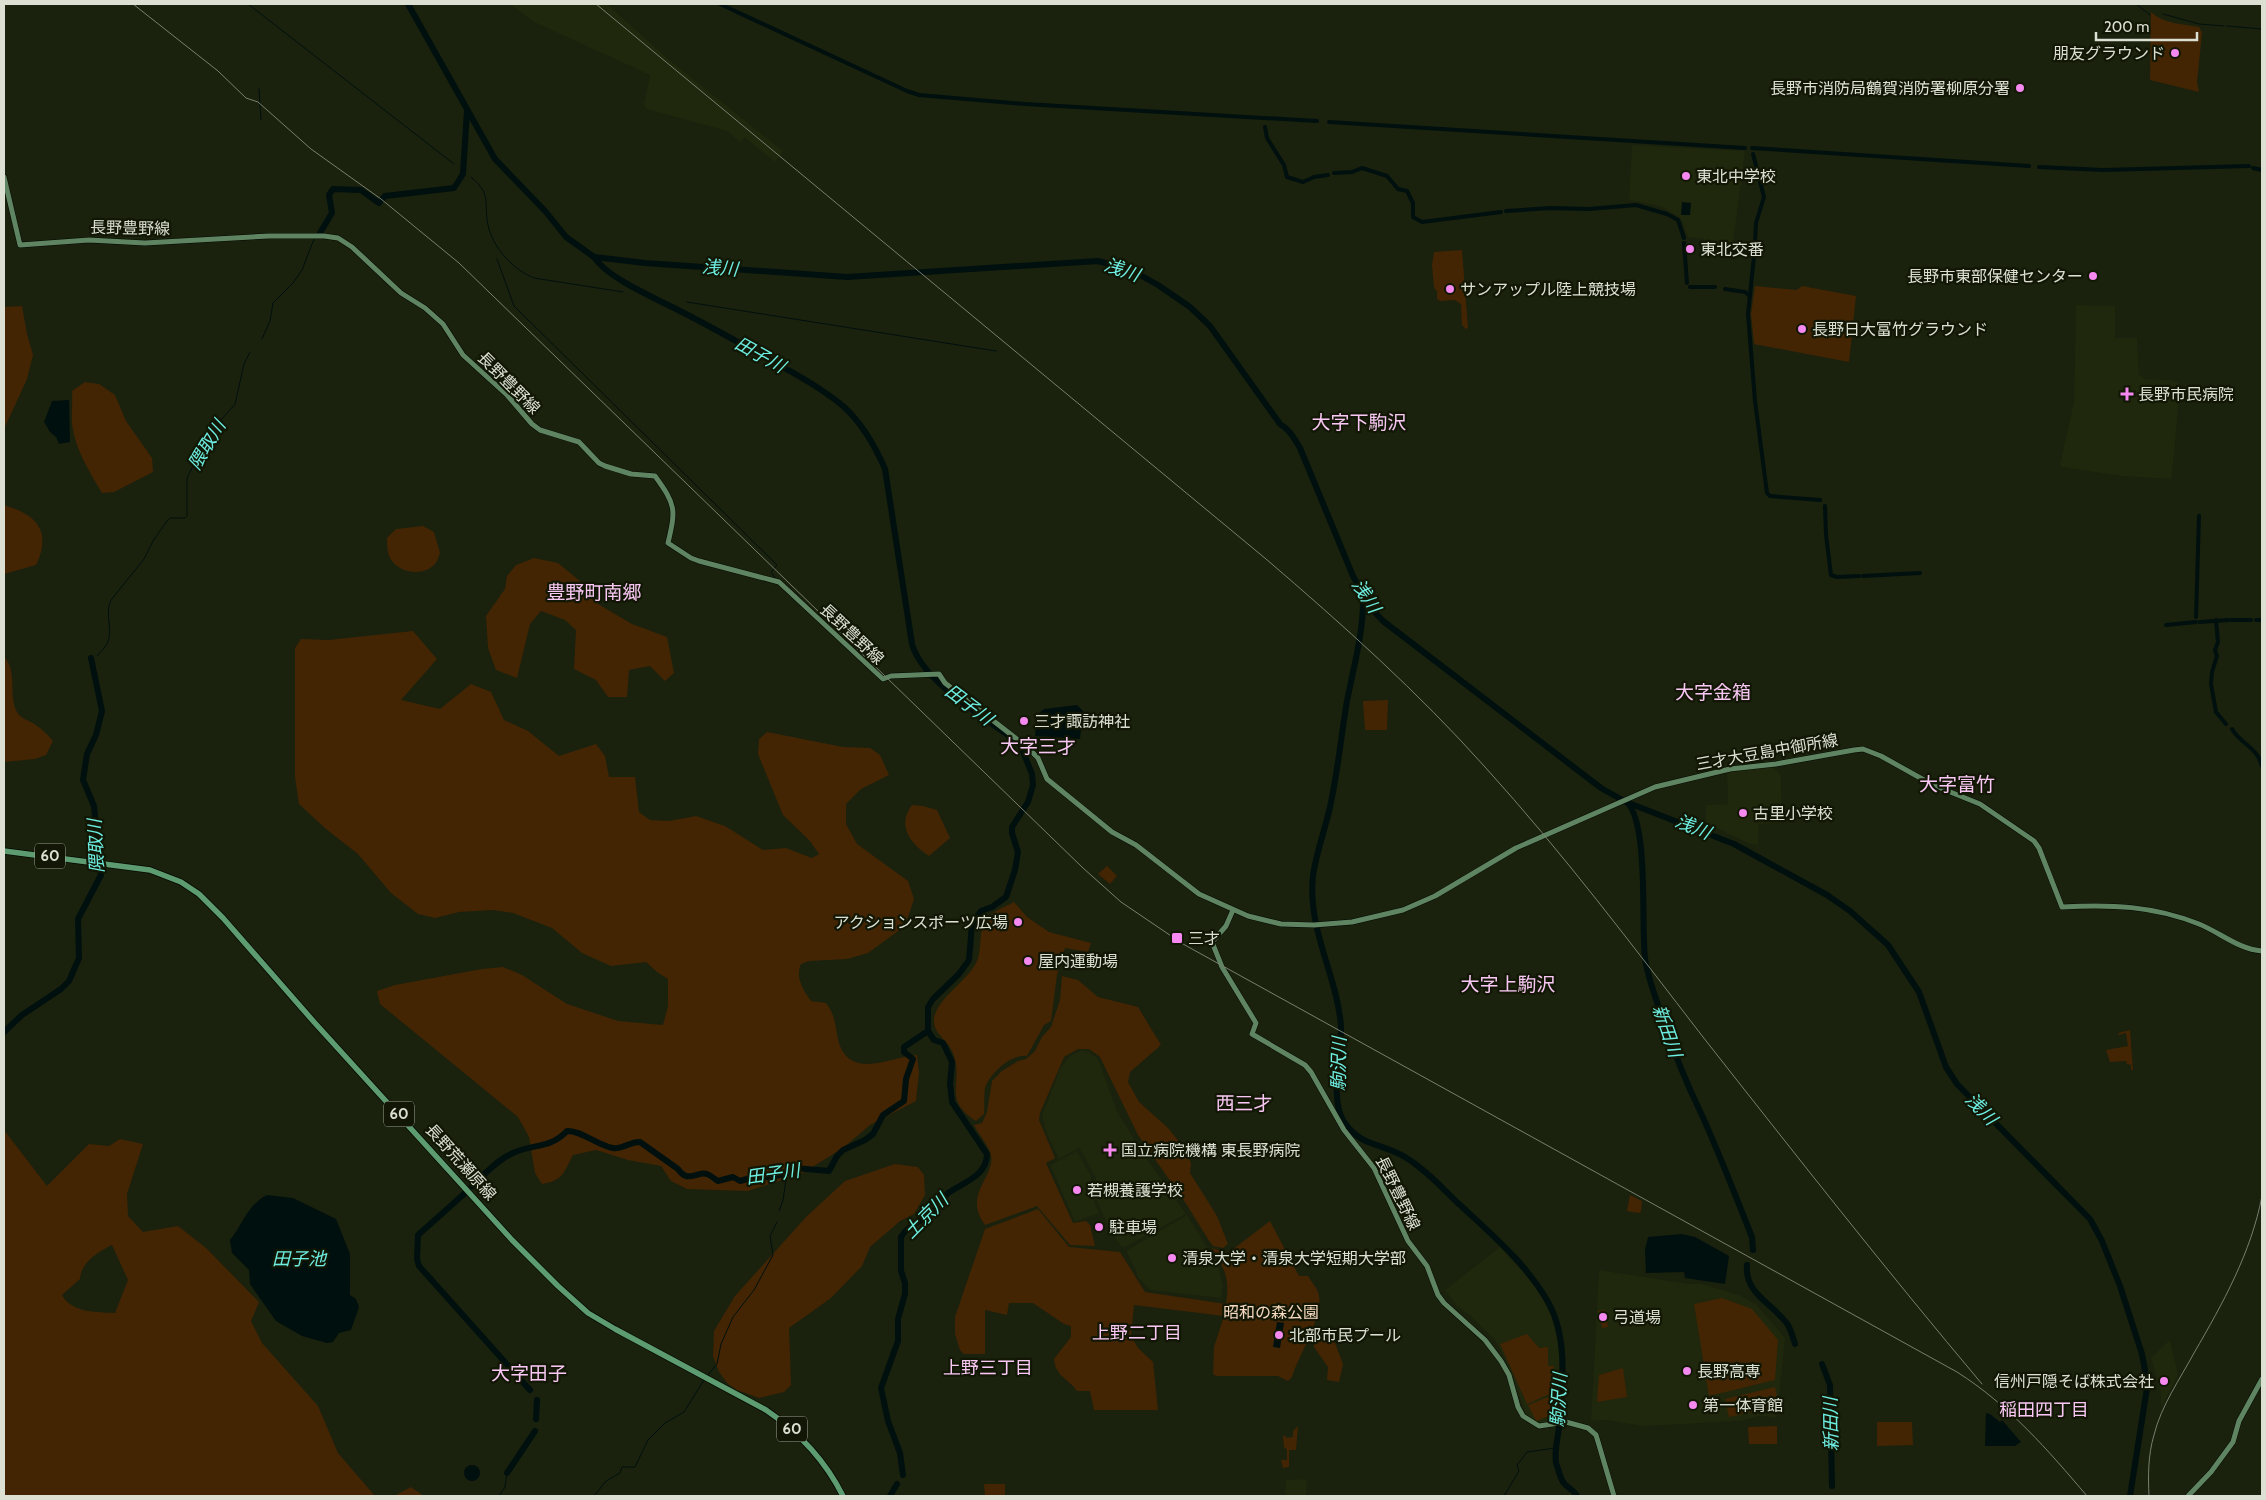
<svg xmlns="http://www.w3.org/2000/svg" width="2266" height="1500" viewBox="0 0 2266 1500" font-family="Cabin,'Noto Sans JP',sans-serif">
  <rect width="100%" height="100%" fill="#1a210d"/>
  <!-- built -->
  <g fill="#1f270c">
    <path d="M510 4H607L667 58 783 151 775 162 744 137 741 143 727 131 646 109 644 104 650 75 534 22Z"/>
    <path d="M1632 145 1745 151 1733 243 1688 237 1682 220 1678 216 1660 206 1629 200Z"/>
    <path d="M2076 305 2115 306V338H2137L2139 374 2144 379 2172 380 2178 383 2180 386 2172 477 2170 479 2122 476 2062 467 2060 464 2074 402Z"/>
    <path d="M1773 767 1781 775 1782 823 1759 824 1758 845 1750 844 1706 823V805L1728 804 1727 771Z"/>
    <path d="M1082 1050 1089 1052 1098 1059 1117 1111 1141 1151 1186 1214 1123 1248 1112 1234 1095 1197 1096 1178 1085 1158 1079 1148 1059 1159 1046 1132 1042 1116 1060 1069 1070 1056Z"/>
    <path d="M1077 1151 1091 1176 1092 1196 1099 1213 1075 1222 1050 1165Z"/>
    <path d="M1187 1215 1218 1265 1223 1286 1221 1298 1150 1290 1138 1277 1135 1268 1126 1251Z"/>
    <path d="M1500 1247 1536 1287 1552 1311 1559 1334 1560 1386 1556 1420 1542 1424 1535 1422 1525 1413 1511 1372 1495 1340 1471 1316 1456 1305 1445 1290Z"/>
    <path d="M1599 1270 1689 1284H1702L1739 1295 1756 1304 1785 1338 1777 1418 1760 1416 1741 1421 1643 1426 1606 1420 1591 1421Z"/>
    <path d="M2170 1340 2178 1375 2161 1408V1392L2151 1358Z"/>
    <path d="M1307 1479 1306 1496H1285L1286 1480Z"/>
  </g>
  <!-- green -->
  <g fill="#432504" fill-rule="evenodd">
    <path d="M2151 12C2164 24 2183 24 2199 27L2202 33 2197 82 2199 92 2150 80Z"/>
    <path d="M1462 250 1468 328 1466 329 1462 325 1461 304 1455 300 1440 301 1437 299V291L1434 288 1432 265 1434 252Z"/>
    <path d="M1755 286 1797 290 1802 286 1856 296 1849 362 1754 344 1751 314Z"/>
    <path d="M22 306 27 334 33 355 27 379 4 429V307Z"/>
    <path d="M85 382 99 384 115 395 126 421 152 458 153 472 114 492 102 493C89 471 75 449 72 424 71 413 73 402 72 391Z"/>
    <path d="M4 505C37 515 52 531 36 565L4 574Z"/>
    <path d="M423 526 434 532 440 553C439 556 437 562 435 564 424 576 402 574 392 561 387 555 387 545 387 538L396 529Z"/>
    <path d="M534 558 558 563 586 586 598 604 632 624 667 637 674 673 665 681 650 666 629 670 627 697H608L596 680 574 669 576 630 565 620 541 611 530 624 517 678 496 670 488 648 486 616 505 589 507 576 516 565Z"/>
    <path d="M413 631 437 659 401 700 440 709 471 684 491 692 504 720 528 731 559 756 596 744 605 756 609 777H635L639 812 650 820 669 821 696 816 725 826 763 850 786 848 812 858 819 854 810 841 783 815 758 754 759 739 767 732 843 747 870 748 880 755 889 775 861 789 846 804V824L857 844 908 881 914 899 905 926 868 953 847 959 809 961 801 964C795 977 803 990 811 1001L826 1003C836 1016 835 1027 839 1043 851 1080 891 1057 917 1055L919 1073 916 1101 870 1125 843 1148 801 1174 748 1191 687 1189 671 1181 661 1166 628 1160 596 1150 573 1155C564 1172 563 1181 542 1184L535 1173 529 1137 518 1117 380 1004 377 991 395 985 482 969 503 967 522 975 567 1004 618 1021 663 1025 668 1006V979L657 972 646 962 611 966 582 953 552 928 513 913 493 910 459 912 435 918 418 914 391 893 358 854 326 829 299 804 295 777V648L301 639 328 640Z"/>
    <path d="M4 657C18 670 8 696 17 712 20 718 27 720 33 723 41 728 47 734 53 741L46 755 35 759 4 762Z"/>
    <path d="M1388 700 1387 730H1365L1363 701Z"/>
    <path d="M912 805 923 806 937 810 950 838 929 856C911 844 896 826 912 805Z"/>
    <path d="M1107 866 1117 876 1110 884 1098 874Z"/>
    <path d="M1014 902 1027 917 1049 932 1091 943 1088 952 1065 948 1057 975 1051 1021 1044 1025 1027 1056C1011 1054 993 1071 986 1085 983 1092 985 1106 984 1114L976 1121C940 1098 966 1081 952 1051 947 1039 933 1034 934 1019 936 1001 963 983 973 968 984 954 977 935 985 921 990 912 1005 907 1014 902Z"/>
    <path d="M1062 976 1078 980 1098 997 1138 1007 1161 1045 1130 1072 1128 1082 1139 1102 1168 1128 1185 1149 1191 1163 1190 1173 1217 1216 1228 1244 1223 1248 1213 1246 1208 1239 1185 1202 1138 1135 1100 1057 1089 1049H1078L1064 1057 1040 1113 1039 1120 1055 1158 1046 1163 1073 1223 1086 1221 1090 1225 1095 1246 1070 1245 1037 1206 985 1225C961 1193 999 1175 990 1152 987 1144 978 1133 974 1125L982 1123 987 1112 992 1081 1002 1071 1018 1061 1026 1059 1035 1051 1042 1037 1051 1027 1060 1000Z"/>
    <path d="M2130 1030 2133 1070H2131V1065L2127 1064 2126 1061 2110 1062 2106 1050 2128 1046 2126 1033 2119 1035 2118 1033Z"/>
    <path d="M4 1130 47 1186 89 1144 109 1146 120 1139 143 1144 127 1194 128 1216 143 1232 178 1226 206 1248 259 1302 251 1321 262 1343 318 1406 338 1453 375 1496H4ZM112 1245 128 1280 115 1313C96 1312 72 1313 62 1295L80 1279C81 1262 98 1252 112 1245Z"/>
    <path d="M895 1164 918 1167 924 1175 925 1195 914 1214 900 1221 870 1247 862 1266 831 1298 789 1328 791 1385 784 1392 759 1398 737 1390 728 1384 719 1372 713 1356 714 1331 735 1296 806 1217 845 1181Z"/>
    <path d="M1630 1195 1642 1201 1641 1211 1639 1213 1627 1211Z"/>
    <path d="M1038 1209 1069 1247 1120 1252 1145 1292 1226 1304C1230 1279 1225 1269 1212 1248L1228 1253 1270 1221 1299 1276H1308C1311 1281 1316 1287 1318 1292 1326 1313 1298 1356 1292 1377L1288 1381 1278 1376H1216L1213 1374 1214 1347 1224 1316 1134 1305 1131 1336 1138 1348 1153 1362 1158 1410H1094L1090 1391H1077C1068 1378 1055 1376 1054 1359L1071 1337V1326L1064 1324 1033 1303H1009L1007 1315 985 1310V1354H964L960 1350 955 1334V1317L985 1229Z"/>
    <path d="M1722 1298 1752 1309 1778 1340 1775 1380 1709 1396 1694 1304Z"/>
    <path d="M1605 1310 1608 1327 1602 1328 1598 1311Z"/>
    <path d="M1323 1332 1333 1338 1343 1364 1339 1382 1327 1380 1328 1367 1314 1347V1338Z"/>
    <path d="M1527 1334 1539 1348 1548 1347V1366H1554V1396L1547 1395 1527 1404 1500 1344Z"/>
    <path d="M1623 1368 1627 1397 1597 1402 1599 1375Z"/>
    <path d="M1775 1387 1779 1406 1729 1417 1725 1399Z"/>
    <path d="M1548 1397 1554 1414 1536 1421 1528 1405Z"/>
    <path d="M1877 1422H1912L1913 1445 1877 1446Z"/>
    <path d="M1298 1426 1296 1450H1289V1467L1283 1468 1281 1460H1287V1449L1284 1448 1283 1436H1286V1438L1293 1437V1431Z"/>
    <path d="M1777 1426V1444H1749L1748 1427Z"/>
    <path d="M984 1484H1005V1496H985Z"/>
    <path d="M411 1487 424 1496H394Z"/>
  </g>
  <!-- water -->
  <g fill="#00100e">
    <path d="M1682 202 1691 203 1690 215H1681Z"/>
    <path d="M69 400 70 442 59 444 56 437 50 432 44 422 52 401Z"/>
    <path d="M1077 705 1083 711 1080 739 1035 736 1037 715 1044 709Z"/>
    <rect x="1767" y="811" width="13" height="9"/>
    <path d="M267 1195 293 1198 336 1219 350 1254V1295L356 1299 359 1307 351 1330 339 1333 333 1342 327 1343 302 1336 276 1321 250 1284 249 1270 232 1253 230 1240C243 1224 247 1205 267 1195Z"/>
    <path d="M1682 1234 1695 1237 1729 1256 1725 1284 1685 1278 1684 1272 1646 1273 1645 1249 1648 1237Z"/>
    <path d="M1277 1322 1284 1323 1280 1348 1273 1347Z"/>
    <path d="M1986 1413 1990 1414 2000 1422 2002 1420 2021 1442 2015 1446H1985Z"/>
    <circle cx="472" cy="1473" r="8"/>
  </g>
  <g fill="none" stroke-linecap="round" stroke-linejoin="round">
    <!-- stream -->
    <g stroke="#00100e" stroke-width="1">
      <path d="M248 4 454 164"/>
      <path d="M2136 4 2150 15"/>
      <path d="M2163 14 2199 24 2224 26"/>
      <path d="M2227 26 2262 29"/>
      <path d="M259 89 261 120"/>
      <path d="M471 177C494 196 482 204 489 229 495 250 514 270 534 278L623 292"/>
      <path d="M497 259 514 306 777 565 771 572 776 579"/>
      <path d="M687 302 996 351"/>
      <path d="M262 339 270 321 273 303 293 283 302 270 314 239"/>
      <path d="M97 656C100 652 105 648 107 644 114 629 104 615 111 600L144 559 153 541 167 521 170 518H185L187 516V478L197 458 208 443 221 420 235 404 244 364 250 352"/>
      <path d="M779 1211 783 1200 787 1173"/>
      <path d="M708 1375 717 1364 721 1344 733 1317 754 1290 773 1255 770 1236 777 1222"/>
      <path d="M499 1496 505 1487 507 1473"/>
      <path d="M594 1496 606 1481 620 1473 622 1467H635L648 1440 665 1423 684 1412 704 1380"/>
      <path d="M1504 1496 1519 1471 1517 1465 1527 1452 1555 1448"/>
    </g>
    <!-- canal -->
    <g stroke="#00100e" stroke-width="4">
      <path d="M720 4 907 91 919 95 1025 104 1317 121"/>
      <path d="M1329 122 1745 148"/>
      <path d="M1265 127 1267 138 1284 165 1287 177 1303 182 1314 177 1328 175"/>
      <path d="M1752 148 2029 166"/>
      <path d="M1753 154 1764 197 1756 223 1755 242"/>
      <path d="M2039 167 2103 170 2249 166"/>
      <path d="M2253 168 2262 170"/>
      <path d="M1334 173 1352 172 1362 168 1387 176 1398 189 1407 191 1413 203V217L1422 222 1501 212"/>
      <path d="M1506 211 1550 208 1589 209 1636 205 1667 214 1678 220 1684 238"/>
      <path d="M1684 243 1687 283"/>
      <path d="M1755 247 1748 314 1755 401 1767 493 1770 496 1820 500"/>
      <path d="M1690 287H1715"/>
      <path d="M1725 289 1745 292 1750 296"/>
      <path d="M1825 506 1826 535 1831 575 1837 577 1859 576"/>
      <path d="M1863 576 1920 573"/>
      <path d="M2196 617 2199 516"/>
      <path d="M2216 620 2218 642 2215 650 2217 656 2212 672 2211 684 2216 712 2226 724"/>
      <path d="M2231 620H2251"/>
      <path d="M2256 620H2262"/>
      <path d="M2200 622 2228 620"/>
      <path d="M2166 625 2196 622"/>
      <path d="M2232 729C2239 741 2249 744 2257 755 2260 758 2260 762 2262 766"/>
    </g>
    <!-- river -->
    <g stroke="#00100e" stroke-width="6">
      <path d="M408 4 495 159 546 212 566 237 594 257 645 263 847 277 1098 261 1131 270 1158 285 1190 307 1210 326 1280 424C1290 430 1294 438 1300 448L1353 576 1371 608 1383 621 1601 788 1626 802 1734 844 1827 895 1850 911 1888 945 1919 992 1946 1067 1957 1084 2090 1219 2102 1241 2120 1286 2142 1354 2146 1376 2147 1388 2130 1496"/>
      <path d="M320 233 332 213 329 195 333 189 361 190 379 203 385 196 454 188 463 174 467 111"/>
      <path d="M594 257C606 276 646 294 666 304 699 320 731 338 763 356 790 371 819 386 843 406 862 423 875 446 885 469L912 644C923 683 988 719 1020 744L1032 774 1033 785 1028 802 1012 827V833L1018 852 1015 870 1006 897 992 907 981 911 972 924 969 960 959 974 933 999 928 1007V1031"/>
      <path d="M1363 595C1364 631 1354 665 1347 701 1341 736 1338 771 1330 807 1325 830 1316 853 1313 876 1307 929 1337 975 1341 1026 1342 1053 1329 1099 1344 1122 1361 1147 1382 1143 1405 1157 1425 1169 1442 1188 1459 1204 1491 1234 1526 1263 1548 1302 1569 1339 1562 1387 1559 1427 1558 1439 1554 1450 1556 1463 1558 1468 1560 1477 1563 1482 1567 1488 1574 1490 1577 1496"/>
      <path d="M1627 802C1649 825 1641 923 1645 958 1647 974 1653 990 1658 1005 1670 1042 1683 1076 1700 1111 1719 1152 1735 1195 1752 1237L1753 1250"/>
      <path d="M4 1032 22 1015 61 989 69 981 79 958 78 919 101 875 94 806 83 780 87 754 96 735 102 711 91 658"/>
      <path d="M472 1186C484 1175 496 1161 511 1154 531 1143 549 1150 567 1131 581 1130 598 1146 613 1148 622 1150 631 1141 640 1142L678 1169C688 1184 696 1171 707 1174 710 1175 715 1179 718 1181L733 1177 740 1181 754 1177H769L786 1174 795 1168 829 1171 837 1156 843 1150 865 1140 873 1134 883 1115 904 1101 906 1079 913 1059 904 1052V1047L928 1031"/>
      <path d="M464 1194 418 1235 417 1259 419 1266 530 1390"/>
      <path d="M1747 1265C1744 1294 1774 1304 1788 1325 1791 1330 1793 1338 1795 1344"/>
      <path d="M1822 1364 1830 1385 1832 1486"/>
      <path d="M536 1419 537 1400"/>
      <path d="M507 1473 535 1431"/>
      <path d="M903 1475 900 1453 888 1421 881 1388 898 1341V1319L905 1294V1283L901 1271V1237C910 1222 927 1220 937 1208 942 1203 942 1197 948 1193 964 1182 987 1176 987 1154L952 1102 950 1084 952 1062 943 1043 934 1040 928 1031"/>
      <path d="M890 1496 897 1484"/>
    </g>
    <!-- secondary casing -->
    <g stroke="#050a00" stroke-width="6">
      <g id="secondary">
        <path d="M4 177 20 245 89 240 145 243 269 236H324L338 238 352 247 401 293 425 308 443 324 463 355 507 395 532 424 540 430 579 442 599 463 605 466 631 474 655 476C676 505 676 509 668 543L691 558 699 561 779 582 883 679 891 676 939 674 945 683 1027 747 1038 758 1047 779 1112 832 1136 845 1199 894 1248 916 1281 924 1314 925 1352 922 1403 910 1435 896 1516 848 1655 787 1730 769 1776 764 1854 750 1863 749 1881 756 1933 785 1980 804 2034 841 2039 848 2062 907C2110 904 2154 906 2199 924 2221 933 2238 949 2262 951"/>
        <path d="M1233 910 1226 926 1212 942 1222 967 1256 1023 1252 1034 1305 1065 1311 1072 1344 1130 1374 1168 1408 1241 1427 1266 1438 1295 1444 1303 1485 1340 1501 1361 1509 1375 1518 1407 1523 1416 1539 1426 1566 1422 1588 1428 1596 1435 1599 1445 1614 1496"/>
        <path d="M2188 1496 2211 1472 2233 1442 2239 1421 2262 1379"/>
      </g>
    </g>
    <!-- primary casing -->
    <g stroke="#050a00" stroke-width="7">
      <path id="primary" d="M4 851 150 870 181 882 199 894 223 918 314 1022 512 1240 558 1286 588 1313 615 1329 766 1410C800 1433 825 1460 843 1496"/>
    </g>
    <!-- secondary -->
    <use href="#secondary" stroke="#5f8462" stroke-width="5"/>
    <!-- primary -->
    <use href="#primary" stroke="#5d9c70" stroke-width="5.5"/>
    <!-- rail -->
    <g stroke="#797f6f" stroke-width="1">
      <path d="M133 4 218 71 246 98 258 102 311 149 381 199 459 263 1083 868 1121 902 1183 944 1957 1372C2009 1405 2048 1450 2087 1496"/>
      <path d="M596 4 1266 559C1343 625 1418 692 1485 767 1563 853 1632 945 1703 1037 1795 1154 1886 1270 1982 1384"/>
      <path d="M2149 1496C2148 1476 2148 1455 2154 1435 2161 1406 2180 1379 2194 1353 2223 1303 2251 1253 2262 1196"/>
    </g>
  </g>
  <!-- markers -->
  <g fill="#f589ef" stroke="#111704" stroke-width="2">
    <circle cx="2175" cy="53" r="5"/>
    <circle cx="2020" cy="88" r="5"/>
    <circle cx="1686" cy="176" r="5"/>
    <circle cx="1690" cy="249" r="5"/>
    <circle cx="2093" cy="276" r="5"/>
    <circle cx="1450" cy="289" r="5"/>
    <circle cx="1802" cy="329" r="5"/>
    <path d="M2124.5 386.5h5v5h5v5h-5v5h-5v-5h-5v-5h5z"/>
    <circle cx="1024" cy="721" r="5"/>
    <circle cx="1743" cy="813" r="5"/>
    <circle cx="1018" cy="922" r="5"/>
    <rect x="1171" y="932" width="12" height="12" rx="2.5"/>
    <circle cx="1028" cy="961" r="5"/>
    <path d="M1107.5 1142.5h5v5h5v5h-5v5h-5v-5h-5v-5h5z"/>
    <circle cx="1077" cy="1190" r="5"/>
    <circle cx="1099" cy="1227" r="5"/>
    <circle cx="1172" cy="1258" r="5"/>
    <circle cx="1603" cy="1317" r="5"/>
    <circle cx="1279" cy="1335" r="5"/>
    <circle cx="1687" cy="1371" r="5"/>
    <circle cx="2164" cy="1381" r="5"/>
    <circle cx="1693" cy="1405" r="5"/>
  </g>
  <g text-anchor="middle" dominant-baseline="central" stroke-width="4.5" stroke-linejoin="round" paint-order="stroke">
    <!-- shield labels -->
    <g fill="#111704" stroke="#9ea495" stroke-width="1">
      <rect x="35" y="843.5" width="30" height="25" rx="4"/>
      <rect x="384" y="1101.5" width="30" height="25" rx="4"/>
      <rect x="777" y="1416.5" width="30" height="25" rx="4"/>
    </g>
    <g font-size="15" font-weight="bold" fill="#dbe0d3">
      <text x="50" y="856">60</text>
      <text x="399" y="1114">60</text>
      <text x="792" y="1429">60</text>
    </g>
    <!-- poi labels -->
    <g font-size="16" fill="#dbe0d3" stroke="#111704" text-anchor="start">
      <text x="2165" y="53" text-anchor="end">朋友グラウンド</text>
      <text x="2010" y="88" text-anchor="end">長野市消防局鶴賀消防署柳原分署</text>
      <text x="1696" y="176">東北中学校</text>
      <text x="1700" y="249">東北交番</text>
      <text x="2083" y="276" text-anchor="end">長野市東部保健センター</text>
      <text x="1460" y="289">サンアップル陸上競技場</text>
      <text x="1812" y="329">長野日大富竹グラウンド</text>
      <text x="2138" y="394">長野市民病院</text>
      <text x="1034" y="721">三才諏訪神社</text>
      <text x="1753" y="813">古里小学校</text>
      <text x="1008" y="922" text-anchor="end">アクションスポーツ広場</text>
      <text x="1188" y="938">三才</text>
      <text x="1038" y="961">屋内運動場</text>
      <text x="1121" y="1150">国立病院機構 東長野病院</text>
      <text x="1087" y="1190">若槻養護学校</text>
      <text x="1109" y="1227">駐車場</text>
      <text x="1182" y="1258">清泉大学・清泉大学短期大学部</text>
      <text x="1613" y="1317">弓道場</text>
      <text x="1289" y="1335">北部市民プール</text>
      <text x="1697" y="1371">長野高専</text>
      <text x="2154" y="1381" text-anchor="end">信州戸隠そば株式会社</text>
      <text x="1703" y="1405">第一体育館</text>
    </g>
    <!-- street labels -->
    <g font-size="16" fill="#dbe0d3" stroke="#111704">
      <text transform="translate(130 228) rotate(1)">長野豊野線</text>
      <text transform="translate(509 383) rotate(45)">長野豊野線</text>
      <text transform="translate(852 634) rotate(43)">長野豊野線</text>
      <text transform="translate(1767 752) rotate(-10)">三才大豆島中御所線</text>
      <text transform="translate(461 1162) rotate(48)">長野荒瀬原線</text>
      <text transform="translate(1398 1193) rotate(64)">長野豊野線</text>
    </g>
    <!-- park labels -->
    <g font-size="16" fill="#f6d9c0" stroke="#111704">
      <text x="1271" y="1312">昭和の森公園</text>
    </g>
    <!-- water labels -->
    <g font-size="18" font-style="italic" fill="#6eeee2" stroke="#111704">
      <text transform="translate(720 268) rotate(5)">浅川</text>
      <text transform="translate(1122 270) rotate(19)">浅川</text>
      <text transform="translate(760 355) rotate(29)">田子川</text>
      <text transform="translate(207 445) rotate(-59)">隈取川</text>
      <text transform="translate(1366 596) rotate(57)">浅川</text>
      <text transform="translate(969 705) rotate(37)">田子川</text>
      <text transform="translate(1693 827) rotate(23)">浅川</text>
      <text transform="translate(96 846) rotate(-93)">隈取川</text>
      <text transform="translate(1667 1031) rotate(71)">新田川</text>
      <text transform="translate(1339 1064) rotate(-89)">駒沢川</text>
      <text transform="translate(1981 1109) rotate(46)">浅川</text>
      <text transform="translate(773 1174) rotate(-8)">田子川</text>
      <text transform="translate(926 1216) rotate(-45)">土京川</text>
      <text x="299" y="1259">田子池</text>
      <text transform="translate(1559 1400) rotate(-87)">駒沢川</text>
      <text transform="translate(1831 1424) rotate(-91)">新田川</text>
    </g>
    <!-- neighbourhood labels -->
    <g font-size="18" fill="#f8c7f3" stroke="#111704">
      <text x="1137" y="1333">上野二丁目</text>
      <text x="988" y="1368">上野三丁目</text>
      <text x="2044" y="1410">稲田四丁目</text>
    </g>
    <!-- quarter labels -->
    <g font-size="19" fill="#f8c7f3" stroke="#111704">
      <text x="1359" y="422">大字下駒沢</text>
      <text x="594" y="592">豊野町南郷</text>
      <text x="1713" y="692">大字金箱</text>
      <text x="1038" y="746">大字三才</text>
      <text x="1957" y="784">大字富竹</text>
      <text x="1508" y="984">大字上駒沢</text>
      <text x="1244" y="1103">西三才</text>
      <text x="529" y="1373">大字田子</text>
    </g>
  </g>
  <!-- border -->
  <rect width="2266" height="1500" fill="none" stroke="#dbe0d3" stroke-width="10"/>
  <!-- scale -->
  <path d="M2096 32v8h101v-8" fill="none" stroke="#dbe0d3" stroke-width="2.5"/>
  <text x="2104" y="32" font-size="15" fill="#dbe0d3" stroke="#111704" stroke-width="4" paint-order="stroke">200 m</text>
</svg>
